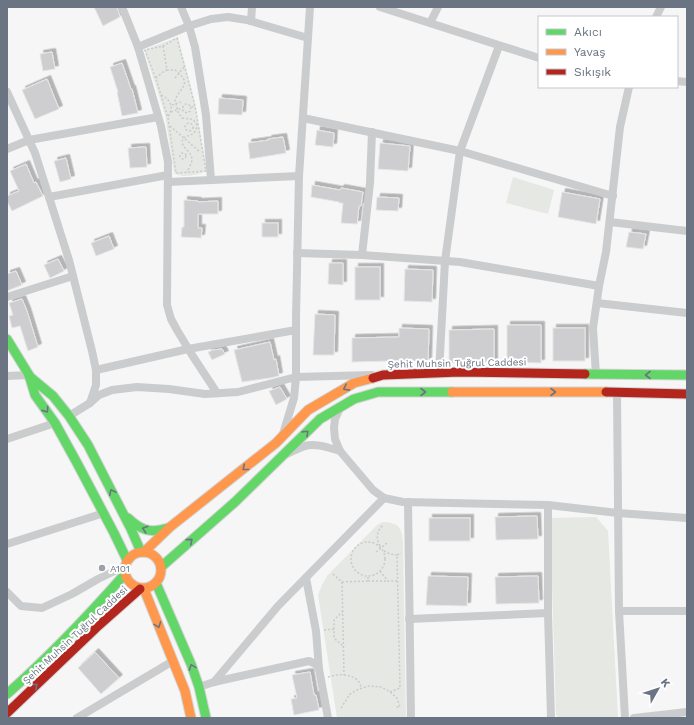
<svg xmlns="http://www.w3.org/2000/svg" width="694" height="725" viewBox="0 0 694 725" font-family="'Work Sans',sans-serif">
  <defs>
    <filter id="shadow"><feDropShadow dx="3.5" dy="-3.5" stdDeviation="0" flood-color="#0004"/></filter>
  </defs>
  <rect width="100%" height="100%" fill="#f6f6f6"/>
  <!-- green -->
  <g fill="#e6e8e4">
    <path d="M178 37 195 102 207 171C197 175 184 179 174 173L165 115 157 89 144 50Z"/>
    <path d="M513 177 554 190 548 214 506 203Z"/>
    <path d="M596 517 608 531 618 718H558L556 714 550 518Z"/>
    <path d="M383 522C399 523 401 527 403 541L406 718H337L318 595 322 585 327 576 377 525Z"/>
  </g>
  <!-- building -->
  <g fill="#ceced0" stroke="#e6e6e6" filter="url(#shadow)">
    <path d="M94 7H117L120 17 103 26Z"/>
    <path d="M52 52 55 69 43 71 40 54Z"/>
    <path d="M122 63 131 89H132L138 113 122 116 117 92H118L110 67Z"/>
    <path d="M47 79 59 109 35 119 22 90Z"/>
    <path d="M219 98 243 100 242 115 218 114Z"/>
    <path d="M317 130 334 133 333 147 315 145Z"/>
    <path d="M283 137 286 153 250 159 248 143 269 140 268 139Z"/>
    <path d="M380 143 410 146 408 171 378 169Z"/>
    <path d="M146 147 147 167 130 168 128 148Z"/>
    <path d="M66 158 71 179 60 182 54 161Z"/>
    <path d="M26 164 34 183 36 182 43 196 12 211 7 201V196L19 191 10 171Z"/>
    <path d="M312 185 340 190 341 188 363 192 361 206H359L357 224 341 223 343 203H339V202L311 197Z"/>
    <path d="M562 192 600 199 596 224 558 217Z"/>
    <path d="M377 197 399 198 398 211 376 210Z"/>
    <path d="M184 200 198 201V202L218 201V214H198V228H202L201 238 181 237 182 227H184Z"/>
    <rect x="262" y="223" width="16" height="14"/>
    <path d="M629 232 646 234 643 249 626 247Z"/>
    <path d="M109 236 114 249 96 256 91 243Z"/>
    <path d="M58 259 64 271 50 278 44 265Z"/>
    <path d="M329 263H343V285L328 284Z"/>
    <rect x="355" y="267" width="25" height="33"/>
    <path d="M405 269 433 270 432 302 404 301Z"/>
    <path d="M16 271 22 285 7 291V274Z"/>
    <path d="M22 299 27 311 38 347 28 351 20 326 12 328 9 316 13 315 9 303Z"/>
    <path d="M315 314 335 315 334 355H313Z"/>
    <path d="M507 325H541V363L507 362Z"/>
    <path d="M399 328 429 329 428 362 389 361 352 362V338L399 337Z"/>
    <rect x="553" y="328" width="32" height="33"/>
    <path d="M494 329V362L449 363V330Z"/>
    <path d="M270 342 274 360 276 359 279 376 270 378 242 382 234 350Z"/>
    <path d="M222 349 225 354 212 360 208 352 213 350Z"/>
    <path d="M280 387 287 399 276 405 269 391Z"/>
    <path d="M537 516 538 539 496 540 495 517Z"/>
    <rect x="429" y="518" width="41" height="23"/>
    <path d="M428 576 468 577 467 606 426 605Z"/>
    <path d="M538 576 539 603 496 604 495 577Z"/>
    <path d="M95 652 119 678 101 694 78 668Z"/>
    <path d="M310 672 314 695H316L319 710 294 715 291 699 297 698 292 675Z"/>
  </g>
  <g fill="none" stroke-linecap="round" stroke-linejoin="round">
    <!-- fast casing -->
    <g stroke="#d2d3d4" stroke-width="11">
      <g id="fast">
        <path d="M7 339 29 375 35 395 55 423 77 463 114 533 127 560"/>
        <path d="M585 374 687 375"/>
        <path d="M29 376 53 396 69 416 88 445 131 529 141 552"/>
        <path d="M128 518C141 530 150 534 168 528"/>
        <path d="M161 567 235 502 320 419 354 399 378 392H452"/>
        <path d="M156 583 191 664 199 687 206 718"/>
        <path d="M7 694C49 657 88 616 125 574"/>
      </g>
    </g>
    <!-- slow casing -->
    <g stroke="#d2d3d4" stroke-width="11">
      <g id="slow">
        <path d="M452 392H606"/>
        <circle cx="143" cy="570" r="18"/>
        <path d="M144 552 170 527 276 443 308 410 354 383 373 378"/>
        <path d="M144 589 185 691 191 718"/>
      </g>
    </g>
    <!-- jam casing -->
    <g stroke="#d2d3d4" stroke-width="11">
      <g id="jam">
        <path d="M373 378 383 375 460 372 585 374"/>
        <path d="M606 392 687 394"/>
        <path d="M7 713 96 628 140 589"/>
      </g>
    </g>
    <!-- path -->
    <g stroke="#c9cacb" stroke-width="1.5" stroke-dasharray="2 2" stroke-linecap="butt">
      <path d="M177 38 195 106 206 171 176 173 168 118 157 82 145 50 163 46Z"/>
      <path d="M163 46 167 70H175C193 84 181 86 175 100L178 112 182 118C189 119 194 118 197 125 196 135 191 134 183 138 179 148 191 149 192 159 192 163 189 168 187 172"/>
      <path d="M156 78 163 72 167 70"/>
      <path d="M175 78 184 67"/>
      <path d="M161 95C171 100 174 107 168 117"/>
      <path d="M172 105 181 102"/>
      <path d="M191 107 190 111 188 113 184 112 182 109 184 105C186 103 189 104 191 107L195 106"/>
      <path d="M171 112 182 108"/>
      <circle cx="189" cy="127" r="4"/>
      <path d="M170 126 200 152"/>
      <circle cx="183" cy="156" r="3"/>
      <circle cx="368" cy="559" r="17"/>
      <path d="M380 546C376 538 376 532 383 525"/>
      <path d="M384 551 390 554 397 555"/>
      <path d="M376 552 387 543"/>
      <path d="M380 571 388 581H398"/>
      <path d="M333 574 342 582 368 581V576"/>
      <path d="M368 581H388"/>
      <path d="M342 582 344 675"/>
      <path d="M343 611 334 620V638L344 647"/>
      <path d="M324 630 334 629"/>
      <path d="M328 677C338 674 352 673 359 682 360 684 361 686 361 688"/>
      <path d="M390 692 400 688 397 555 401 553"/>
      <path d="M341 708 350 694 359 689 369 686 381 687 389 691 397 698 400 707H395"/>
    </g>
    <!-- street -->
    <g stroke="#cbcccd" stroke-width="8">
      <path d="M122 7 138 47 161 126 168 162 167 305 171 319 177 330 192 355 217 393"/>
      <path d="M181 7 189 26 195 47 206 115 211 180"/>
      <path d="M380 7 539 58"/>
      <path d="M656 17 661 7"/>
      <path d="M251 21 252 7"/>
      <path d="M430 23 438 7"/>
      <path d="M138 47 189 26 211 19 228 17 247 20 308 38"/>
      <path d="M677 81 687 82"/>
      <path d="M7 92 35 153 69 260 92 351 96 370V385L90 403"/>
      <path d="M303 118 460 151 613 196"/>
      <path d="M7 149 29 140 158 117"/>
      <path d="M168 182 299 176"/>
      <path d="M49 197 168 175"/>
      <path d="M610 222 687 231"/>
      <path d="M297 253 362 255 460 262 599 286"/>
      <path d="M362 255 370 183 372 132"/>
      <path d="M7 297 73 276"/>
      <path d="M597 303 687 313"/>
      <path d="M96 370 188 349 296 330"/>
      <path d="M439 373 445 261 460 151 499 46"/>
      <path d="M596 375 593 328 599 286 606 252 620 127 629 87"/>
      <path d="M7 376 29 375"/>
      <path d="M617 393 619 611 625 718"/>
      <path d="M340 408 335 419 334 428 335 439 340 451 373 490 384 498 403 502 548 505 618 513 687 518"/>
      <path d="M69 416 90 403 99 395 112 390 137 387 169 389 205 394 238 392 296 377 372 375"/>
      <path d="M283 434 294 398 296 377V317L299 176 310 7"/>
      <path d="M7 439 55 423"/>
      <path d="M287 454C293 451 299 448 305 446 317 443 329 448 340 451"/>
      <path d="M408 502 411 718"/>
      <path d="M548 505V613L551 718"/>
      <path d="M7 544 104 513"/>
      <path d="M306 578 316 631 319 669"/>
      <path d="M7 592 21 606 42 608 72 594 98 579 125 566"/>
      <path d="M619 611H687"/>
      <path d="M409 619 548 613"/>
      <path d="M214 682 278 606 384 498"/>
      <path d="M199 687 214 682 309 661 316 664 319 669 328 718"/>
      <path d="M77 718 173 661"/>
      <path d="M634 718 687 712"/>
    </g>
    <!-- fast -->
    <use href="#fast" stroke="#63d668" stroke-width="9"/>
    <!-- slow -->
    <use href="#slow" stroke="#ff974d" stroke-width="9"/>
    <!-- jam -->
    <use href="#jam" stroke="#b3261e" stroke-width="9"/>
  </g>
  <!-- one-way arrows -->
  <defs><path id="oneway-chevron" d="M-2-3.5L2.5 0L-2 3.5" fill="none" stroke-width="1.6" stroke-linecap="round" stroke-linejoin="round"/></defs>
  <g stroke="#6a7482">
    <use href="#oneway-chevron" transform="translate(648 375) rotate(180)"/>
    <use href="#oneway-chevron" transform="translate(346 388) rotate(152)"/>
    <use href="#oneway-chevron" transform="translate(423 392)"/>
    <use href="#oneway-chevron" transform="translate(553 392)"/>
    <use href="#oneway-chevron" transform="translate(46 410) rotate(55)"/>
    <use href="#oneway-chevron" transform="translate(306 433) rotate(-44)"/>
    <use href="#oneway-chevron" transform="translate(245 468) rotate(141)"/>
    <use href="#oneway-chevron" transform="translate(112 492) rotate(-117)"/>
    <use href="#oneway-chevron" transform="translate(145 529) rotate(-163)"/>
    <use href="#oneway-chevron" transform="translate(190 541) rotate(-41)"/>
    <use href="#oneway-chevron" transform="translate(158 625) rotate(69)"/>
    <use href="#oneway-chevron" transform="translate(192 667) rotate(-110)"/>
    <use href="#oneway-chevron" transform="translate(35 686) rotate(-44)"/>
  </g>
  <!-- markers -->
  <circle fill="#9ba2ab" stroke="#fff" stroke-width="1.5" cx="102" cy="568" r="4"/>
  <g text-anchor="middle" dominant-baseline="central" stroke-width="4" stroke-linejoin="round" paint-order="stroke">
    <!-- street labels -->
    <g font-size="10" fill="#6a7482" stroke="#fff">
      <text transform="translate(457 363) rotate(-1)">Şehit Muhsin Tuğrul Caddesi</text>
      <text transform="translate(75 635) rotate(-43)">Şehit Muhsin Tuğrul Caddesi</text>
    </g>
    <!-- poi labels -->
    <g font-size="10" fill="#6a7482" stroke="#fff" text-anchor="start">
      <text x="110" y="568">A101</text>
    </g>
  </g>
  <!-- border -->
  <rect width="694" height="725" fill="none" stroke="#6a7482" stroke-width="16"/>
  <!-- legend -->
  <rect x="538" y="16" width="140" height="72" fill="#ffffff" stroke="#c3c7cd"/>
  <rect x="546" y="29" width="20" height="6" fill="#63d668" stroke="#c3c7cd"/>
  <text x="574" y="36" font-size="12" fill="#6a7482">Akıcı</text>
  <rect x="546" y="49" width="20" height="6" fill="#ff974d" stroke="#c3c7cd"/>
  <text x="574" y="56" font-size="12" fill="#6a7482">Yavaş</text>
  <rect x="546" y="69" width="20" height="6" fill="#b3261e" stroke="#c3c7cd"/>
  <text x="574" y="76" font-size="12" fill="#6a7482">Sıkışık</text>
  <!-- north arrow -->
  <g transform="translate(658 689) rotate(51)" stroke="#ffffff" stroke-width="3" paint-order="stroke">
  <path d="M0-3L7 15L0 10L-7 15Z" fill="#6a7482"/>
  <text y="-6" font-size="11" font-weight="bold" text-anchor="middle" fill="#6a7482">K</text>
  </g>
</svg>
